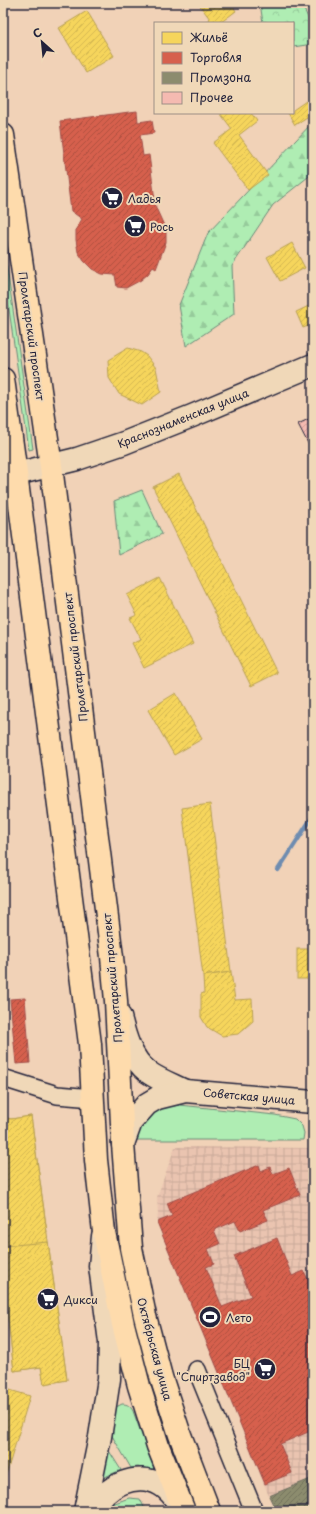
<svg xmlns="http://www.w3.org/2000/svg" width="316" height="1514" viewBox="0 0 316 1514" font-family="'Playpen Sans',sans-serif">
  <defs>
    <pattern id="industrial-grid" width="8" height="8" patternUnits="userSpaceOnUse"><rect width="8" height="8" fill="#eac4b0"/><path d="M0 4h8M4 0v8" fill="none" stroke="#c8a898"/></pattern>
    <pattern id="forest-firs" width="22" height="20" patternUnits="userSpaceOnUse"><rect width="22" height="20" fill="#afedb3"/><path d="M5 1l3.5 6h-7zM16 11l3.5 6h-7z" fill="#96cb9b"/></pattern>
    <pattern id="park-crowns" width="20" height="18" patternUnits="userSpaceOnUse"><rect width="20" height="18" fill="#afedb3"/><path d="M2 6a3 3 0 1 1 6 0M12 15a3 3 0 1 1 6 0" fill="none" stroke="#96cb9b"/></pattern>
    <pattern id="homes-hatch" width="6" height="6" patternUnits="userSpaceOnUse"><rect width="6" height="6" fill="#f6d55c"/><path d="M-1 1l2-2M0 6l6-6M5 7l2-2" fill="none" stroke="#d3b751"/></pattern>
    <pattern id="shops-hatch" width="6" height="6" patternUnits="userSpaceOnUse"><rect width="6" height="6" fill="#d6604d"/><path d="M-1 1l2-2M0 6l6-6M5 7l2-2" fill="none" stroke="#ad4f41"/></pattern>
    <pattern id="industry-hatch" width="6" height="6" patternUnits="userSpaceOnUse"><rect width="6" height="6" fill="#8c8c6e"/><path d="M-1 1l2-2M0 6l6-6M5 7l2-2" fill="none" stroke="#72725c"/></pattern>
    <pattern id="building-hatch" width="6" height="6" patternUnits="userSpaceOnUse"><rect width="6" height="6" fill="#f5bab1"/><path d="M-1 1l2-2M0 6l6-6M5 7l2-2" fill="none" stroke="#d2a099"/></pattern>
  </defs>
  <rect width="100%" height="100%" fill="#f1d2b7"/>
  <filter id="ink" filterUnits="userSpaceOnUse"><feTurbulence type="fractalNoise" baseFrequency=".025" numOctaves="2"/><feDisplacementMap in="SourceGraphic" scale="8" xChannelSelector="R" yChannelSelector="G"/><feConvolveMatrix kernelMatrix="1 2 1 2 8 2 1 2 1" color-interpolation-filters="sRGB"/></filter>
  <g filter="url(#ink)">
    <!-- industrial -->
    <path fill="url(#industrial-grid)" d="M175 1147 313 1148V1511H275L157 1222 158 1214 157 1197Z"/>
    <!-- green -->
    <g fill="#afedb3" stroke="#688877">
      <path d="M3 240 33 449 29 450 3 267Z"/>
      <path d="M180 1105 275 1115 295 1119 302 1126 304 1133 303 1140H137C143 1115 155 1108 180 1105Z"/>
      <path d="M122 1404C128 1404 130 1406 133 1411L154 1468 151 1471 138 1467 131 1468 111 1434 116 1407Z"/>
      <path d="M106 1446 121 1470 98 1480Z"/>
      <path d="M129 1498 140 1499 146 1511H107L115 1503Z"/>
    </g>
    <!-- forest -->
    <g fill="url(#forest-firs)" stroke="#688877">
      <path d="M313 122V173L273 205 232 266 234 314 186 346 179 305 208 233Z"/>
      <path d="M142 490 162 534 119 555 114 501Z"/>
    </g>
    <!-- park -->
    <path fill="url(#park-crowns)" stroke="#688877" d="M260 3H301L313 28V44L293 47V23H263Z"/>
    <!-- homes -->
    <g fill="url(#homes-hatch)" stroke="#b69f52">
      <path d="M198 3H231L236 11 220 23H205L210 19Z"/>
      <path d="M87 11 114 56 86 73 59 28Z"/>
      <path d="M306 101 313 113 295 125 288 113H293V110Z"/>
      <path d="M220 113H251L257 121 239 135 268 175 248 190 213 143 232 129Z"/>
      <path d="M292 243 305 268 280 281 267 257Z"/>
      <path d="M313 304V324L303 328 296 312Z"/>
      <path d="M128 348 141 352 147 356 156 368 158 378 161 392 142 405 119 394 109 378 108 360Z"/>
      <path d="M179 474 277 673 251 686 153 487Z"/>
      <path d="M160 578 193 644 144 668 132 643 141 639 130 618 137 615 127 595Z"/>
      <path d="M176 693 202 739 174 755 148 710Z"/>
      <path d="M210 804 231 972 203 976 182 808Z"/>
      <rect x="297" y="949" width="16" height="30"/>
      <path d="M231 972 235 1000 252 999 253 1021 238 1034 222 1036 207 1027 201 1017V994L204 993 203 976Z"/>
      <path d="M31 1116 47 1232 3 1237V1117L11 1119Z"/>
      <path d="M31 1116 67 1380 44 1384 41 1367 14 1371 3 1276V1117L11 1119Z"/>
      <path d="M48 1242 67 1380 44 1384 41 1367 14 1371 3 1276V1246Z"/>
      <path d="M3 1388 30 1396 3 1485Z"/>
    </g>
    <!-- shops -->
    <g fill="url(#shops-hatch)" stroke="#a04d48">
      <path d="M137 111 138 122 152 120 154 133 140 135 143 156 149 155 156 208 166 230V242L156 269 153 267 148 274 141 280 126 288 117 287 115 275 102 274 92 269 84 261 78 252 76 240V229L82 219 71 211 60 121Z"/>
      <path d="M25 998 30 1063 16 1064 10 999Z"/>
      <path d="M259 1165 261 1171 270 1167 273 1174 289 1168 300 1195 263 1210 268 1220 240 1231 235 1221 214 1230 220 1244 208 1249 214 1264 206 1267 222 1307 251 1296 234 1256 277 1238 292 1276 304 1271 308 1280 313 1279V1430L280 1444 292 1473 265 1484 157 1222 172 1216 167 1203Z"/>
    </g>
    <!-- industry -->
    <path fill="url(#industry-hatch)" stroke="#6c6c5f" d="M313 1478V1511H276L269 1496Z"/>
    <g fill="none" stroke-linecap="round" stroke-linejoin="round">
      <!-- stream -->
      <g stroke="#6e8cb0" stroke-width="4.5">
        <path d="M310 173 313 170"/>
        <path d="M278 870 313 816"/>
      </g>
    </g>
    <!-- building -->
    <path fill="url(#building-hatch)" stroke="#22223b" d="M313 417V453L298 424Z"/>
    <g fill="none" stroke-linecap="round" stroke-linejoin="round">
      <!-- street casing -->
      <g stroke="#22223b" stroke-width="20">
        <g id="street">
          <path d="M3 1078 57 1095 93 1098"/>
          <path d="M197 1370 254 1511"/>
        </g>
      </g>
      <!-- secondary casing -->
      <g stroke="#22223b" stroke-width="25">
        <g id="secondary">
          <path d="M16 474 77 459 124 443 192 416 313 365"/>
          <path d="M120 1017C125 1037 131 1059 148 1072 159 1080 173 1085 185 1091"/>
          <path d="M123 1144 131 1122 147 1104 157 1098 185 1091 313 1102"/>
          <path d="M85 1511 100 1437 109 1379 110 1342 100 1266 103 1236"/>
          <path d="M94 1511C104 1485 137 1471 161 1485 170 1490 176 1499 181 1508"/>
        </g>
      </g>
      <!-- primary casing -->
      <g stroke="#22223b" stroke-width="25">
        <g id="primary">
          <path d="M3 135 51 466 112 957 116 1001 123 1144 131 1248 145 1316 161 1377 180 1435 209 1511"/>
          <path d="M3 379 16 474 90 1044 96 1160 104 1232 123 1324 139 1386 158 1446 184 1511"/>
        </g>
      </g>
      <!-- street -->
      <use href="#street" stroke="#f0d8b8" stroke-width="17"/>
      <!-- secondary -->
      <use href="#secondary" stroke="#f0d8b8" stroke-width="22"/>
      <!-- primary -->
      <use href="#primary" stroke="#fedbac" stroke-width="22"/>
    </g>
  </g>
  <!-- icons -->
  <defs>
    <g id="supermarket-disc" transform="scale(1.15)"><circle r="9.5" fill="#22223b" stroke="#f0d8b8"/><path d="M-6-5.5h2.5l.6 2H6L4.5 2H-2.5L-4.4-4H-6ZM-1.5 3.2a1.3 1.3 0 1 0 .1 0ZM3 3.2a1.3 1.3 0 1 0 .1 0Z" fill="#fff"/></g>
    <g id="stadium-disc" transform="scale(1.15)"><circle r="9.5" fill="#22223b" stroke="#f0d8b8"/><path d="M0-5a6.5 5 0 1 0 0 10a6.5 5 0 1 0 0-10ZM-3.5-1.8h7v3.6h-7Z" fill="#fff"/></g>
  </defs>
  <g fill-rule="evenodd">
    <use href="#supermarket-disc" x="112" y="198"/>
    <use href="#supermarket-disc" x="135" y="226"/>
    <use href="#supermarket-disc" x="48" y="1299"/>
    <use href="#stadium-disc" x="210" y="1317"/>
    <use href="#supermarket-disc" x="265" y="1369"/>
  </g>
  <g text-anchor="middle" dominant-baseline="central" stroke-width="4" stroke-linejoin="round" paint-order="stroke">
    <!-- poi labels -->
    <g font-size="11" fill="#22223b" stroke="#f0d8b8" text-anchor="start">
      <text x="128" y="198">Ладья</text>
      <text x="150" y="226">Рось</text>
      <text x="64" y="1299">Дикси</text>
      <text x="226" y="1317">Лето</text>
      <text x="250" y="1363" text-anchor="end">БЦ<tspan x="250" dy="13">"Спиртзавод"</tspan></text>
    </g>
    <!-- street labels -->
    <g font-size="11" fill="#22223b" stroke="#f0d8b8">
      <text transform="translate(32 336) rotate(82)">Пролетарский проспект</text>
      <text transform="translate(183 418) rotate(-22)">Краснознаменская улица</text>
      <text transform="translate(75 657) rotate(-97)">Пролетарский проспект</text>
      <text transform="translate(112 978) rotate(-95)">Пролетарский проспект</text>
      <text transform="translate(249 1096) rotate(5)">Советская улица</text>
      <text transform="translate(155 1349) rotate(75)">Октябрьская улица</text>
    </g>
  </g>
  <!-- margin -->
  <rect width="316" height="1514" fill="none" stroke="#f0d8b8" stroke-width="16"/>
  <rect x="8" y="8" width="300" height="1498" fill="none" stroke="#22223b" stroke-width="1.5" filter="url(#ink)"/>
  <!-- legend -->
  <rect x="154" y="22" width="140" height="92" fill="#f0d8b8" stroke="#9e8f86"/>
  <rect x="162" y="32" width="20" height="12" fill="#f6d55c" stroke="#9e8f86"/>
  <text x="190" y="42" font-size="12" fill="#22223b">Жильё</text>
  <rect x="162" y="52" width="20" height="12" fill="#d6604d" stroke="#9e8f86"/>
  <text x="190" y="62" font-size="12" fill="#22223b">Торговля</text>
  <rect x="162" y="72" width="20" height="12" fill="#8c8c6e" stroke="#9e8f86"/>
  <text x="190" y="82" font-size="12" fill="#22223b">Промзона</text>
  <rect x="162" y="92" width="20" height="12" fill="#f5bab1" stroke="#9e8f86"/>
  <text x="190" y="102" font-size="12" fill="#22223b">Прочее</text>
  <!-- north arrow -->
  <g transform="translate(42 42) rotate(333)" stroke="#f0d8b8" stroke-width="3" paint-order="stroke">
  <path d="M0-3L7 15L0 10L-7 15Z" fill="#22223b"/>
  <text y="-6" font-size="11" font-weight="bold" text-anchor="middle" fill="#22223b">С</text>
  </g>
</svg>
